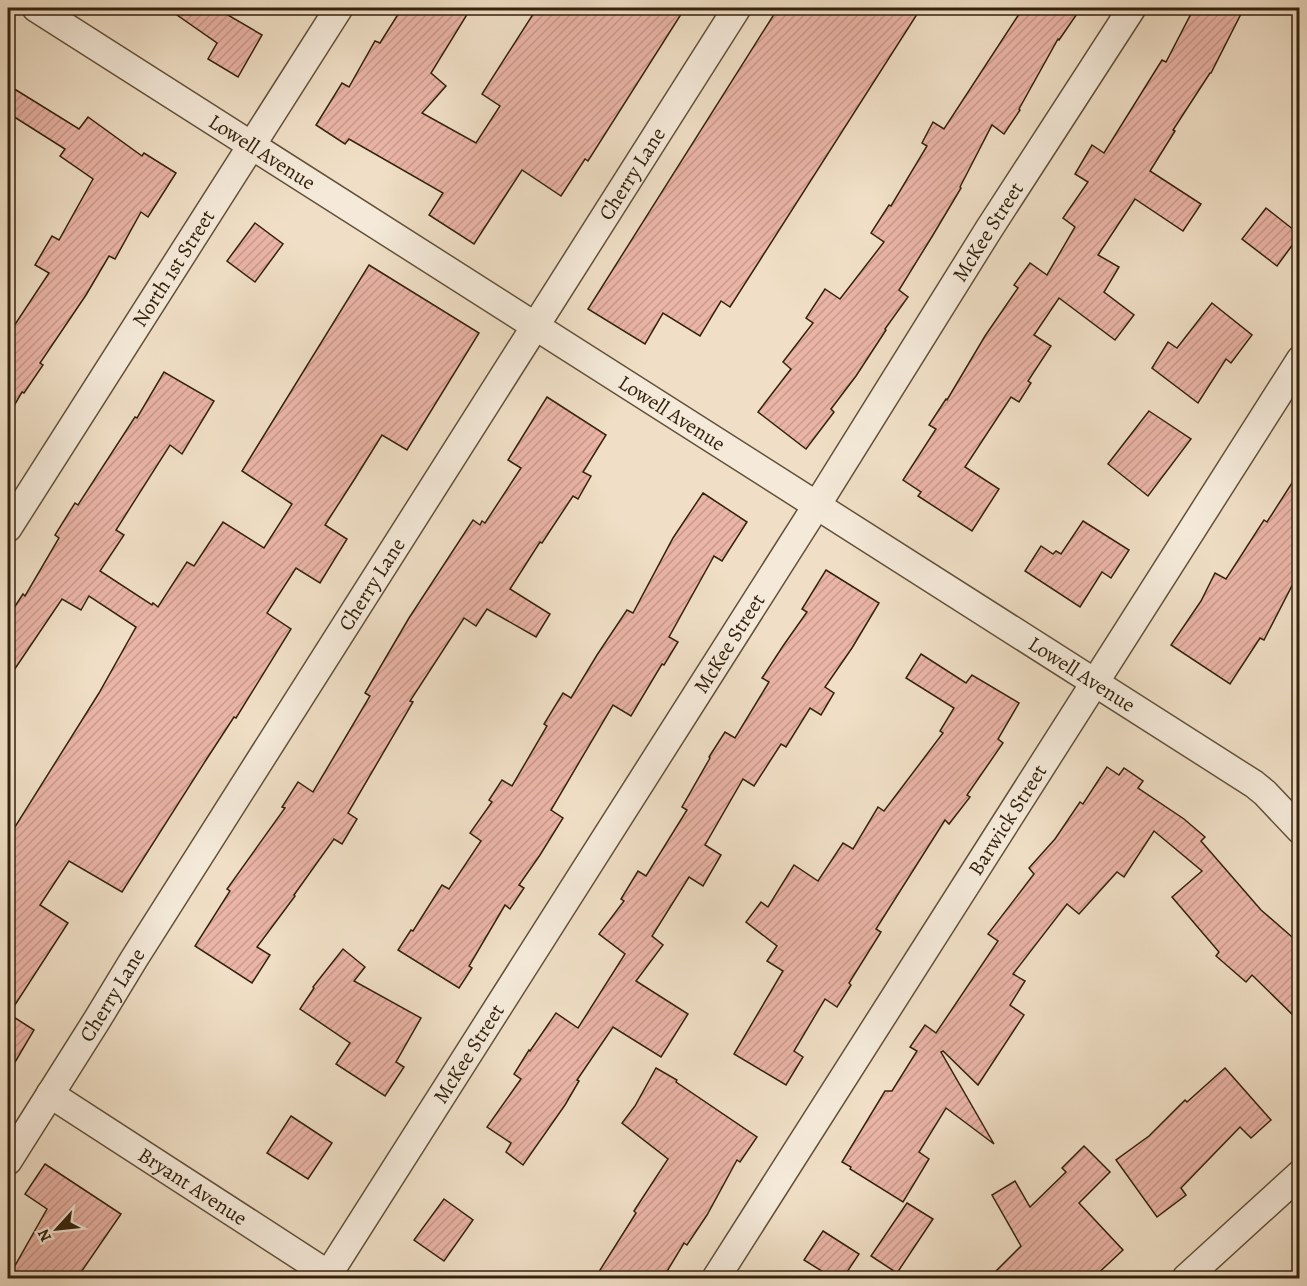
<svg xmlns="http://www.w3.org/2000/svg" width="1307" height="1286" viewBox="0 0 1307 1286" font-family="Alegreya,serif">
  <defs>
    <pattern id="building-hatch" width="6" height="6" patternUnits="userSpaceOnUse" patternTransform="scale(1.5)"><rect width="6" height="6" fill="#eab4a6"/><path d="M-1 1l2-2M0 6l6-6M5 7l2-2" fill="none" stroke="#c99a8e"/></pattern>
  </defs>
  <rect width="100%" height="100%" fill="#f0dfc6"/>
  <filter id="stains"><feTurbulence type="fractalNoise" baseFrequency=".00333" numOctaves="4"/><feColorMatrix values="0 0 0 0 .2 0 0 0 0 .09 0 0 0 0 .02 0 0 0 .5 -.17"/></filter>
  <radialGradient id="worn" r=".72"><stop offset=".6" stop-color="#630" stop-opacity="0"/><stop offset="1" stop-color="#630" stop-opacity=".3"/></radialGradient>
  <!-- building -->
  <g fill="url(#building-hatch)" stroke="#33220c" stroke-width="1.5">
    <path d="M167 8H216L262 35 238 77 208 59 217 43Z"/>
    <path d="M402 8H471L431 73 446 86 422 113 476 143 500 106 482 94 537 8H685L588 161 585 159 561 196 522 170 474 244 429 215 443 193 349 139 345 144 316 125 342 83 349 87 375 41 380 43Z"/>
    <path d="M778 8H921L730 307 721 301 700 336 663 313 645 344 588 309Z"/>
    <path d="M1023 8H1081L1059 40 1058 39 1019 109 1020 110 1004 134 992 125 960 187 961 188 933 235 899 290 908 297 885 329 886 330 856 376 831 409 834 412 806 449 758 412 791 369 783 362 813 323 806 318 825 289 840 299 884 242 871 233 889 205 891 206 927 146 922 143 933 122 944 129Z"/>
    <path d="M1194 8H1244L1211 73H1210L1173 130 1175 131 1150 171 1201 204 1183 231 1135 199 1098 255 1119 267 1104 292 1134 315 1115 340 1059 298 1034 335 1051 346 1028 381 1031 383 1019 402 1011 397 965 467 999 489 972 531 918 496 921 492 903 480 936 429 929 425 946 399 947 400 985 336 1018 288 1014 285 1030 263 1047 275 1075 227 1063 218 1088 182 1075 174 1092 145 1104 153 1162 60 1166 62Z"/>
    <path d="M8 85 79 129 88 117 142 156 144 153 176 173 148 217 141 212 115 259 109 256 86 295 40 363 43 365 24 393 22 392 8 416V335L49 273 35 265 52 236 59 240 93 179 60 156 65 149 8 113Z"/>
    <path d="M1266 208 1299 234V236L1277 266 1242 239Z"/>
    <path d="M255 223 283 244 255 282 227 261Z"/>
    <path d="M369 265 479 333 407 450 382 435 354 480 325 525 347 539 320 583 296 568 267 613 291 629 236 718 234 717 206 760 122 892 69 861 40 905 68 923 9 1014 34 1030 8 1074V838L99 693 136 627 89 596 81 610 62 599 8 679V617L23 594 25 596 59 538 55 535 75 503 78 505 135 417 137 418 164 372 214 401 182 454 170 445 116 530 124 535 100 571 152 605 153 603 158 607 187 562 194 566 223 522 264 548 292 504 242 471Z"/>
    <path d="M1212 303 1252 335 1231 363 1226 359 1198 403 1152 368 1168 342 1177 348Z"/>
    <path d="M547 397 606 435 583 472 591 476 578 499 573 496 542 543 540 542 510 589 550 614 536 637 487 609 476 626 464 618 410 701 413 702 348 813 357 819 342 844 334 839 294 895 295 896 257 947 270 955 252 983 195 946 230 891 227 889 285 808 282 807 298 782 313 792 370 696 365 693 409 618 473 520 480 525 482 521 485 523 521 468 508 460Z"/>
    <path d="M1149 411 1191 439 1148 496 1108 464Z"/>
    <path d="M1299 472V572L1264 640 1260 638 1230 684 1171 645 1201 601 1215 573 1226 579 1264 520 1267 522Z"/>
    <path d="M703 493 747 522 722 561 714 556 669 637 678 642 664 665 662 664 631 716 613 705 551 810 563 818 540 855 519 885 524 888 510 909 505 905 469 966 472 968 459 988 398 950 411 930 413 931 442 885 449 889 481 841 470 833 492 802 489 800 502 780 512 786 547 726 544 724 563 693 571 698 597 655 627 610 633 613 673 538Z"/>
    <path d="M1083 521 1129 550 1111 578 1102 572 1080 607 1025 571 1041 546 1053 554 1056 551 1061 554Z"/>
    <path d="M826 570 879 603 852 648 825 687 834 693 821 715 810 708 786 747 781 744 754 786 743 779 705 845 721 855 703 886 689 877 652 936 663 945 636 981 688 1014 661 1057 613 1027 577 1080 579 1081 565 1105 523 1165 506 1152 511 1143 487 1127 521 1079 514 1074 529 1050 530 1051 556 1013 578 1028 625 954 599 934 624 901 621 899 638 871 646 876 687 810 682 807 710 758 709 757 725 732 735 738 769 682 762 678 783 646 807 612 802 609Z"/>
    <path d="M921 654 966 683 972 675 1019 703 998 739 1003 743 967 795 970 797 949 824 945 820 876 929 881 932 849 983 851 985 837 1007 825 999 794 1051 803 1057 786 1085 734 1054 783 971 767 961 777 946 746 922 761 902 768 907 794 865 818 881 843 843 853 849 878 807 884 811 943 733 940 731 954 708 906 678Z"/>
    <path d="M1107 767 1119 775 1124 768 1143 781 1138 788 1184 819 1205 837 1201 841 1261 910 1299 943V1021L1252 975 1246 982 1216 956 1219 952 1172 897 1202 871 1154 831 1124 877 1117 872 1079 914 1067 904 1013 974 1025 981 1010 1005 1024 1015 978 1085 943 1051 941 1052 994 1144 946 1108 919 1152 929 1159 903 1202 850 1169 851 1167 842 1162 885 1091H892L917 1051 910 1047 925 1025 936 1033 998 941 988 934 1034 874 1029 868 1055 839 1080 802 1083 804Z"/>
    <path d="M343 949 365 967 354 981 421 1018 396 1062 404 1067 385 1096 336 1064 350 1043 300 1009 314 988 313 987Z"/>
    <path d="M656 1068 677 1080 676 1082 757 1137 740 1162 737 1160 707 1215 687 1245 684 1243 663 1278H595L636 1213 634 1211 668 1159 622 1123 635 1106Z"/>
    <path d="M1225 1068 1271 1120 1251 1138 1240 1127 1181 1188 1186 1195 1157 1217 1116 1160 1149 1136 1185 1100 1187 1102Z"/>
    <path d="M291 1116 332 1143 308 1179 267 1153Z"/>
    <path d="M1084 1146 1110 1172 1079 1203 1123 1250 1093 1278H989L1021 1246 992 1195 1015 1181 1030 1207 1066 1172 1062 1168Z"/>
    <path d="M45 1164 121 1214 77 1278H8L47 1209 25 1194Z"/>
    <path d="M444 1199 473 1220 444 1261 414 1240Z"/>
    <path d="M907 1203 933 1219 897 1273 871 1256Z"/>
    <path d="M823 1231 859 1254 843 1278H833L804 1260Z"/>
  </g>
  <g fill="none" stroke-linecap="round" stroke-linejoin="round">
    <!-- street casing -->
    <g stroke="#62513a" stroke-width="30">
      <g id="street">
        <path id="s1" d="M36 8 1254 784 1265 793 1300 830"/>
        <path id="s2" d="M8 528 339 8"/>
        <path id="s3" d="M50 1094 334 1278"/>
        <path id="s4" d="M8 1161 97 1020 134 959 737 8"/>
        <path id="s5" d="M326 1278 817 505 989 229 1132 8"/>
        <path id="s6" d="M716 1278 1300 360"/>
        <path d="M1186 1278 1300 1174"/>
      </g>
    </g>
    <!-- street -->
    <use href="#street" stroke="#f5eada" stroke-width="27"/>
  </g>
  <g text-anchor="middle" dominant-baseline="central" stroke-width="4.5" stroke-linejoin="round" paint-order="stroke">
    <!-- street labels -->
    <g font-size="21" fill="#33220c" stroke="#f5eada">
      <text stroke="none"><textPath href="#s1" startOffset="268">Lowell Avenue</textPath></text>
      <text stroke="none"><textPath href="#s4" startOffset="1168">Cherry Lane</textPath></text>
      <text stroke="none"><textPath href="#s5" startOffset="1238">McKee Street</textPath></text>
      <text stroke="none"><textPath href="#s2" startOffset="308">North 1st Street</textPath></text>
      <text stroke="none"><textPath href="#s1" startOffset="754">Lowell Avenue</textPath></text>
      <text stroke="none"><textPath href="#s4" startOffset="682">Cherry Lane</textPath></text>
      <text stroke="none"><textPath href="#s5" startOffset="752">McKee Street</textPath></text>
      <text stroke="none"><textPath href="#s1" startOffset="1240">Lowell Avenue</textPath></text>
      <text stroke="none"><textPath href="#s6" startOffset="543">Barwick Street</textPath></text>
      <text stroke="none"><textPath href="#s4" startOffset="196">Cherry Lane</textPath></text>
      <text stroke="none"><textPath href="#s5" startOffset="266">McKee Street</textPath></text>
      <text stroke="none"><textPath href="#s3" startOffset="170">Bryant Avenue</textPath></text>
    </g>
  </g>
  <!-- margin -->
  <rect width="1307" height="1286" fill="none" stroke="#f0dfc6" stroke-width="30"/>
  <rect x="9" y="9" width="1289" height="1268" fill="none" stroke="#33220c" stroke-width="3"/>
  <rect x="15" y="15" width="1277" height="1256" fill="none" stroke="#33220c" stroke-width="1.5"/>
  <!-- north arrow -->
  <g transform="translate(57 1229) rotate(243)" stroke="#f5eada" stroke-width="4.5" paint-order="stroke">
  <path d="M0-4.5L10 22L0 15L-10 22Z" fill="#33220c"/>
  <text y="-9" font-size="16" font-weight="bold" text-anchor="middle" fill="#33220c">N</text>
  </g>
  <rect width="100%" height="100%" filter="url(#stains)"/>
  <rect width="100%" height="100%" fill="url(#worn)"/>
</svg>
